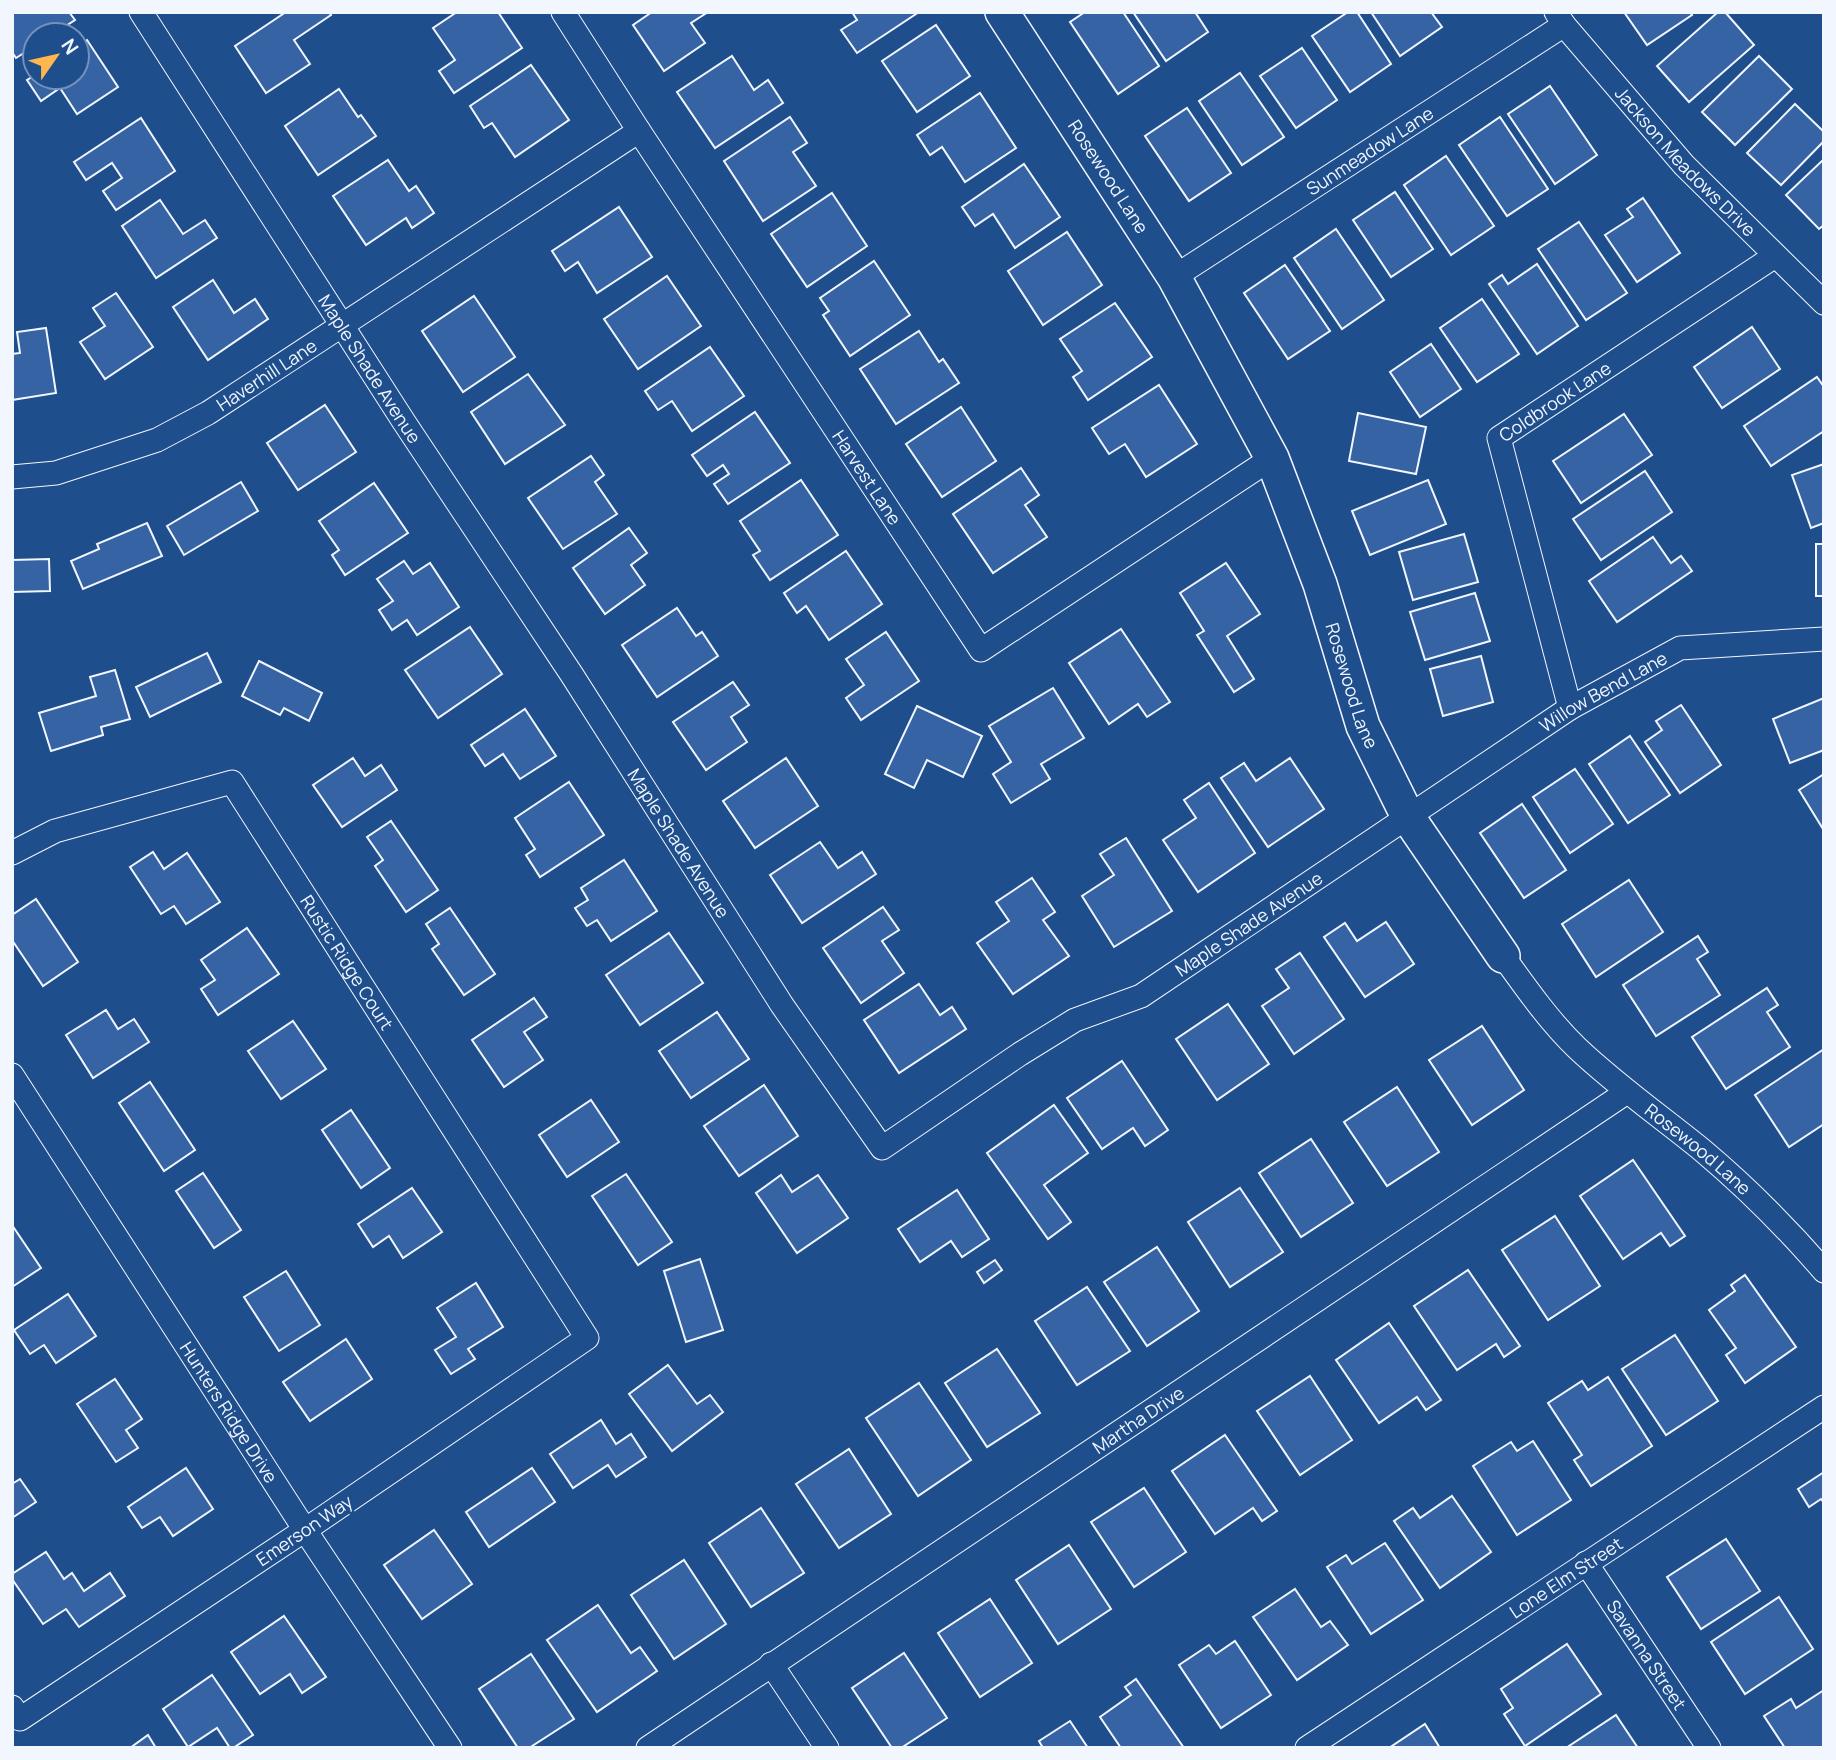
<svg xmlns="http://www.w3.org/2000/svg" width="1836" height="1760" viewBox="0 0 1836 1760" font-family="Manrope,sans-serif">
  <rect width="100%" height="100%" fill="#1f4e8c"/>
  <!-- building -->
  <g fill="#3563a3" stroke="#f2f6ff" stroke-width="2">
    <path d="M12 12H69L75 20 52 35H35V46L16 58 12 52Z"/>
    <path d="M286 12H329L331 15 294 40 310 64 266 93 235 46Z"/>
    <path d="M457 12H498L522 48 454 93 439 71 455 60 433 28Z"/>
    <path d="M652 12H708L691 23 705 43 664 71 633 25Z"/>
    <path d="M852 12H919L857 53 841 30 857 20Z"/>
    <path d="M1085 12H1123L1159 66 1118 94 1070 22Z"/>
    <path d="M1133 12H1195L1208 32 1166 61Z"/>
    <path d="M1348 12H1357L1391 64 1350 92 1312 36Z"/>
    <path d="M1371 12H1431L1442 27 1400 56Z"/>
    <path d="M1624 12H1690L1692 15 1647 45Z"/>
    <path d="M1718 12H1725L1754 45 1689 102 1657 66Z"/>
    <path d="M936 25 970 76 917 112 882 61Z"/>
    <path d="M87 40 118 87 77 114 60 88 41 101 27 80 35 75V77H77V46Z"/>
    <path d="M1302 48 1337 100 1296 128 1260 76Z"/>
    <path d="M732 56 754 90 768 80 783 103 715 148 677 92Z"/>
    <path d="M1759 56 1792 89 1735 145 1702 112Z"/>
    <path d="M531 65 569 120 515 157 492 123 484 128 470 106Z"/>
    <path d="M1240 73 1284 137 1242 165 1199 101Z"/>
    <path d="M1550 86 1597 155 1555 184 1508 114Z"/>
    <path d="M339 89 358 117 361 115 376 136 318 175 285 126Z"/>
    <path d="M980 93 1016 148 965 182 942 147 930 155 917 135Z"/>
    <path d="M1795 104 1824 132V141L1781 185 1747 153Z"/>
    <path d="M1187 108 1231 173 1189 201 1145 136Z"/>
    <path d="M790 117 807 143 793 152 816 186 763 221 724 161Z"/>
    <path d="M1500 117 1548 189 1507 216 1459 145Z"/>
    <path d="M141 118 175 171 116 210 103 191 122 178 112 163 86 180 74 162Z"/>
    <path d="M1446 156 1494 226 1451 255 1404 185Z"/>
    <path d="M1824 159V225L1819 229 1786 195Z"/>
    <path d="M388 160 409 191 416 186 434 213 412 228 406 218 366 245 333 196Z"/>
    <path d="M1024 164 1060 217 1015 248 993 214 975 226 962 207Z"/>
    <path d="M1395 192 1433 249 1391 277 1353 220Z"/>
    <path d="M832 193 867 246 807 287 771 234Z"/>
    <path d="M1643 198 1680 253 1637 282 1605 235 1633 217 1627 209Z"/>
    <path d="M160 200 183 234 205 220 217 238 156 278 122 226Z"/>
    <path d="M619 207 652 257 597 293 578 262 565 271 552 251Z"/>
    <path d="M1579 222 1627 293 1586 320 1538 249Z"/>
    <path d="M1336 229 1384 300 1342 329 1294 258Z"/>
    <path d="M1067 232 1102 285 1043 325 1008 271Z"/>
    <path d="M874 261 910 315 850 356 823 315 829 311 820 298Z"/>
    <path d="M1537 264 1578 326 1537 354 1489 284 1502 275 1508 284Z"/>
    <path d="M1285 265 1330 331 1288 359 1244 293Z"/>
    <path d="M667 276 701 326 638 369 604 319Z"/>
    <path d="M213 280 234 313 255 299 268 319 208 360 173 307Z"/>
    <path d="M116 293 153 347 105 379 80 342 105 326 93 308Z"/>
    <path d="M474 296 515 357 463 392 422 331Z"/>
    <path d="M1482 299 1519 354 1477 382 1440 328Z"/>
    <path d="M1115 303 1152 357 1088 400 1073 377 1082 371 1060 339Z"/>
    <path d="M1752 327 1780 369 1722 408 1694 367Z"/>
    <path d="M46 328 56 393 12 400V354L20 353 17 332Z"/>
    <path d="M919 331 939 362 943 359 959 383 896 424 860 369Z"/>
    <path d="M1431 344 1461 389 1420 417 1390 372Z"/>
    <path d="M710 347 744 396 692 431 672 401 658 410 645 391Z"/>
    <path d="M528 374 565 425 505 464 471 412Z"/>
    <path d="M1817 377 1824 387V431L1771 466 1744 426Z"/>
    <path d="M1159 385 1197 444 1146 477 1125 444 1109 454 1092 428Z"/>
    <path d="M325 405 356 452 298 490 267 443Z"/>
    <path d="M961 407 996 461 942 497 906 444Z"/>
    <path d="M755 412 790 463 728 504 714 484 729 474 723 465 707 476 692 455Z"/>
    <path d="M1358 413 1426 427 1416 474 1349 461Z"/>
    <path d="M1624 414 1652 455 1581 503 1553 461Z"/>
    <path d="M591 456 604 475 595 482 617 514 563 549 528 498Z"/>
    <path d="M1824 464V523L1811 528 1792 475Z"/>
    <path d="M1021 468 1039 495 1025 505 1047 537 993 573 953 514Z"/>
    <path d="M1645 471 1672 512 1601 560 1573 519Z"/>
    <path d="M801 480 838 535 770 580 753 555 760 551 740 521Z"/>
    <path d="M1428 480 1446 524 1370 555 1352 511Z"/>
    <path d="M241 482 258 511 184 555 167 526Z"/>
    <path d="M374 483 408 533 345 575 332 555 339 550 319 521Z"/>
    <path d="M147 523 162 556 83 589 71 561 99 549 97 544Z"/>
    <path d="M629 528 647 553 631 565 645 585 605 614 573 568Z"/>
    <path d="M1464 534 1478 582 1413 600 1399 552Z"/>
    <path d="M1653 537 1671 563 1681 556 1692 571 1617 622 1589 581Z"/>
    <rect x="1816" y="544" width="8" height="52"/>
    <path d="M846 551 882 604 829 640 806 606 797 613 784 593Z"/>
    <path d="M49 559 50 591 12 592V560Z"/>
    <path d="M404 561 413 574 430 563 459 607 417 635 407 620 392 630 379 610 393 601 377 579Z"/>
    <path d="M1226 563 1260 614 1227 636 1254 679 1234 692 1197 635 1204 631 1180 593Z"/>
    <path d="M1475 593 1490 641 1425 660 1410 612Z"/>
    <path d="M677 608 696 636 702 632 718 656 657 697 622 645Z"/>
    <path d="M470 627 502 674 438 718 405 670Z"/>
    <path d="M1121 629 1170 702 1147 717 1138 704 1109 724 1069 663Z"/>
    <path d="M886 632 919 681 861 720 846 698 864 685 846 659Z"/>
    <path d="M207 653 221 682 150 717 136 687Z"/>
    <path d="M1481 656 1493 702 1443 716 1430 669Z"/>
    <path d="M259 661 322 693 309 721 284 708 280 715 242 696Z"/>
    <path d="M115 670 130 719 101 727 103 735 51 751 39 713 96 696 90 677Z"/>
    <path d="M733 682 749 705 731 717 747 742 706 770 673 722Z"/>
    <path d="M1053 688 1084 738 1041 764 1050 779 1011 803 993 774 1011 762 989 726Z"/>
    <path d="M1824 698V750L1790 763 1773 719Z"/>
    <path d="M1681 705 1721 765 1680 793 1645 742 1662 730 1656 721Z"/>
    <path d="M917 706 982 736 963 777 927 760 914 788 885 774Z"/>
    <path d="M525 709 556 756 520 779 503 754 485 766 471 745Z"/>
    <path d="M1630 736 1670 795 1628 823 1589 764Z"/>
    <path d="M353 758 365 776 381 765 397 790 342 827 313 785Z"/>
    <path d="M786 758 818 806 755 848 723 801Z"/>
    <path d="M1290 758 1324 809 1268 847 1221 778 1244 763 1256 781Z"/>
    <path d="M1575 769 1613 824 1570 853 1533 797Z"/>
    <path d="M1824 774V829H1823L1799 790Z"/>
    <path d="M569 782 604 835 540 877 526 855 535 849 515 818Z"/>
    <path d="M1209 783 1255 853 1198 892 1163 840 1196 818 1184 800Z"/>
    <path d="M1522 804 1566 870 1524 898 1480 833Z"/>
    <path d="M391 821 438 890 406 912 375 866 383 860 367 837Z"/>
    <path d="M1126 838 1172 911 1114 947 1082 896 1114 875 1100 854Z"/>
    <path d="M820 842 838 868 862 852 876 874 802 923 770 875Z"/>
    <path d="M153 852 164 869 187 853 220 902 186 924 174 906 161 914 130 867Z"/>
    <path d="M624 860 657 911 611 941 597 920 587 926 575 908 588 900 581 888Z"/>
    <path d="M1032 878 1055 912 1043 920 1069 956 1013 994 977 943 1009 921 996 902Z"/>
    <path d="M1629 880 1663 932 1596 977 1562 924Z"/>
    <path d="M36 899 78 962 43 986 12 940V915Z"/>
    <path d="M883 907 899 930 882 941 904 973 861 1003 823 948Z"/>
    <path d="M450 908 495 974 464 995 432 949 439 944 426 924Z"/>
    <path d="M1386 922 1414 964 1365 997 1324 937 1345 923 1357 941Z"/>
    <path d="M247 928 279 974 218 1015 201 989 215 980 201 960Z"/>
    <path d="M669 933 703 983 640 1025 606 975Z"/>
    <path d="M1698 936 1708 952 1697 959 1720 995 1656 1036 1623 985Z"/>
    <path d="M1300 953 1344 1019 1294 1054 1262 1006 1289 988 1276 969Z"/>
    <path d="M919 984 940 1015 952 1007 966 1029 899 1073 864 1020Z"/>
    <path d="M1767 988 1778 1005 1767 1012 1790 1047 1726 1089 1692 1037Z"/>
    <path d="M534 998 547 1017 524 1032 543 1060 504 1087 472 1040Z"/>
    <path d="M1228 1004 1269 1064 1217 1100 1176 1039Z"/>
    <path d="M106 1010 118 1029 134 1019 149 1042 93 1078 66 1035Z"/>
    <path d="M717 1012 749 1059 691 1098 659 1051Z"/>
    <path d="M293 1021 326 1069 281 1099 248 1051Z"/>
    <path d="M1482 1026 1524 1090 1472 1125 1429 1060Z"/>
    <path d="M1824 1049V1124L1789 1147 1755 1095Z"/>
    <path d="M1122 1061 1168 1130 1145 1146 1133 1128 1102 1149 1067 1098Z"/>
    <path d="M150 1082 195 1150 164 1171 119 1103Z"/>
    <path d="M764 1085 798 1136 739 1176 704 1126Z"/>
    <path d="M1397 1087 1439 1152 1387 1186 1344 1122Z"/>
    <path d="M591 1100 619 1142 567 1177 539 1135Z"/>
    <path d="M1054 1105 1088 1153 1044 1185 1071 1222 1048 1239 987 1153Z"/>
    <path d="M351 1110 390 1168 361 1188 322 1130Z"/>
    <path d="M1311 1139 1353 1203 1301 1237 1259 1173Z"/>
    <path d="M1633 1160 1685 1236 1670 1246 1661 1233 1623 1259 1580 1196Z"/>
    <path d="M203 1173 241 1230 214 1248 176 1191Z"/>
    <path d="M626 1174 672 1242 638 1265 592 1196Z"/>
    <path d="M781 1175 792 1192 818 1175 848 1218 797 1253 756 1193Z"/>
    <path d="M412 1188 442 1232 403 1258 389 1236 373 1247 358 1224Z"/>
    <path d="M1240 1188 1283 1252 1230 1287 1188 1222Z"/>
    <path d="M957 1190 989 1239 962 1257 951 1241 920 1262 898 1229Z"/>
    <path d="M1555 1216 1600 1286 1548 1320 1502 1250Z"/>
    <path d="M12 1225 41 1268 12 1287Z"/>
    <path d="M1157 1247 1199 1311 1147 1346 1104 1282Z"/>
    <path d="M700 1259 723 1330 686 1342 664 1271Z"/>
    <path d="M995 1260 1002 1270 984 1283 977 1272Z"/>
    <path d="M1468 1270 1520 1346 1504 1357 1496 1344 1457 1370 1414 1306Z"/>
    <path d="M286 1271 320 1325 279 1351 244 1297Z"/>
    <path d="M1745 1275 1796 1347 1745 1383 1726 1355 1736 1348 1709 1310 1735 1291 1731 1285Z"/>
    <path d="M476 1283 503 1327 468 1349 475 1359 451 1374 435 1350 456 1337 437 1308Z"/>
    <path d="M1087 1287 1130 1351 1077 1385 1035 1321Z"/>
    <path d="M68 1294 96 1336 56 1363 44 1345 30 1354 14 1330Z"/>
    <path d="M1389 1323 1441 1400 1426 1410 1417 1397 1379 1423 1336 1360Z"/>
    <path d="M1675 1335 1718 1401 1666 1435 1622 1369Z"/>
    <path d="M346 1339 372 1379 310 1421 283 1382Z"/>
    <path d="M997 1349 1040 1413 987 1447 945 1383Z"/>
    <path d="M668 1365 697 1404 710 1395 723 1412 672 1451 629 1394Z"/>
    <path d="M1310 1376 1352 1440 1300 1475 1257 1411Z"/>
    <path d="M1608 1377 1652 1446 1591 1486 1574 1460 1582 1455 1548 1403 1582 1381 1588 1390Z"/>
    <path d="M115 1379 142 1419 126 1430 138 1448 116 1462 77 1404Z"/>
    <path d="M919 1383 971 1460 918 1496 866 1418Z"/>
    <path d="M601 1420 616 1444 631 1434 646 1457 616 1477 608 1465 573 1488 550 1454Z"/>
    <path d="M1225 1435 1277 1511 1262 1521 1253 1508 1215 1534 1172 1471Z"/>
    <path d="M1533 1441 1571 1500 1517 1535 1473 1466 1511 1442 1517 1451Z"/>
    <path d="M849 1449 891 1514 839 1548 796 1484Z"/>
    <path d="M186 1468 213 1509 173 1536 160 1517 142 1528 128 1507Z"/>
    <path d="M532 1468 555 1502 489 1547 466 1512Z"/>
    <path d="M1824 1472V1503L1821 1499 1809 1507 1798 1489Z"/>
    <path d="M20 1479 36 1502 12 1518V1484Z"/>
    <path d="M1144 1488 1186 1552 1134 1587 1091 1522Z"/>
    <path d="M1452 1496 1491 1552 1440 1588 1394 1521 1413 1508 1420 1518Z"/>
    <path d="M761 1508 804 1573 751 1607 709 1543Z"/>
    <path d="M434 1530 472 1584 422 1619 384 1565Z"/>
    <path d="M1726 1539 1760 1591 1701 1629 1667 1577Z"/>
    <path d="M1385 1543 1423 1600 1371 1634 1327 1567 1346 1555 1352 1564Z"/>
    <path d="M1069 1545 1111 1609 1058 1644 1016 1580Z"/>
    <path d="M46 1552 64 1579 72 1573 84 1591 110 1573 125 1596 79 1627 66 1609 43 1624 12 1579V1574Z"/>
    <path d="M684 1560 726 1624 674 1659 631 1595Z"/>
    <path d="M1295 1589 1321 1627 1330 1621 1348 1645 1297 1680 1253 1617Z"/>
    <path d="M1779 1597 1813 1649 1745 1694 1711 1642Z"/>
    <path d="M990 1599 1032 1663 980 1697 938 1633Z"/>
    <path d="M598 1605 631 1653 640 1647 657 1671 597 1712 547 1640Z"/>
    <path d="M284 1616 326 1677 302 1693 290 1674 260 1694 231 1652Z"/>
    <path d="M1235 1641 1271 1695 1221 1728 1179 1665 1209 1645 1216 1654Z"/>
    <path d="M1567 1644 1601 1694 1525 1746 1504 1714 1513 1708 1501 1689Z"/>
    <path d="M904 1653 947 1718 901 1748H892L852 1688Z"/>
    <path d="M531 1654 574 1719 529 1748H518L479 1689Z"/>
    <path d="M212 1675 253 1735 233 1748H230L217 1728 188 1747 163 1709Z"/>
    <path d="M1136 1679 1184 1748H1121L1100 1717 1131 1695 1125 1687Z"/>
    <path d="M1824 1690V1748H1785L1764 1716 1791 1699 1796 1708Z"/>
    <path d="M1616 1715 1638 1748H1566Z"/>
    <path d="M1070 1721 1088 1748H1043L1039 1741Z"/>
    <path d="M1425 1724 1440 1748H1389Z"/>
    <path d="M148 1735 156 1748H130Z"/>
  </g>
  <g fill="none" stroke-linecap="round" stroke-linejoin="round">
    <!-- street casing -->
    <g stroke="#f2f6ff" stroke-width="25">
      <g id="street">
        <path id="s1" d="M141 12 404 422 572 675 782 1005 882 1148 1020 1054 1075 1020 1141 996 1570 708 1680 648 1824 639"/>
        <path id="s2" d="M563 12 639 131 981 650 1272 458"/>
        <path id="s3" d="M1556 12 1564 25 1684 165 1824 303"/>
        <path id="s4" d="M1174 277 1564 25"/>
        <path id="s5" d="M12 477 56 473 157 440 208 413 639 131"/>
        <path id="s6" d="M1570 708 1499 438 1775 256"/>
        <path id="s7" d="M12 853 55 831 232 782 587 1338 305 1530 20 1719 12 1707"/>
        <path id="s8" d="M1503 956C1526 988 1549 1021 1577 1048 1616 1085 1660 1116 1702 1150 1746 1187 1786 1227 1824 1271"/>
        <path id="s9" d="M12 1075 305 1530 450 1748"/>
        <path id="s10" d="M1586 1563 1709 1748"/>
        <path d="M771 1664 827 1748"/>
        <path id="s11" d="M648 1748 1627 1092"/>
        <path id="s12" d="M1307 1748 1824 1407"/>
      </g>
    </g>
    <!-- secondary casing -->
    <g stroke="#f2f6ff" stroke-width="36">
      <g id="secondary">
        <path id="s13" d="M1002 12 1174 277 1272 458 1320 584 1363 726 1408 817 1503 956"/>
      </g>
    </g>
    <!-- street -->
    <use href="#street" stroke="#1f4e8c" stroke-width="23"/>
    <!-- secondary -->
    <use href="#secondary" stroke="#1f4e8c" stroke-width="33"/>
  </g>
  <g text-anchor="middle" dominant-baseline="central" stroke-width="5" stroke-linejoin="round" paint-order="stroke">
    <!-- street labels -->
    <g font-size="18" fill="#f2f6ff" stroke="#1f4e8c">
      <text stroke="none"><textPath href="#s4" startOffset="233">Sunmeadow Lane</textPath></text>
      <text stroke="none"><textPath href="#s3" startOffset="198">Jackson Meadows Drive</textPath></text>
      <text stroke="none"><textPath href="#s13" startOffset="196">Rosewood Lane</textPath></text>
      <text stroke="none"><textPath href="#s1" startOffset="424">Maple Shade Avenue</textPath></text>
      <text stroke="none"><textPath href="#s5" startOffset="278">Haverhill Lane</textPath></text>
      <text stroke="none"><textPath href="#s6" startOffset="346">Coldbrook Lane</textPath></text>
      <text stroke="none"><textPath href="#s2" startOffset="556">Harvest Lane</textPath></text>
      <text stroke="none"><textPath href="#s13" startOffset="763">Rosewood Lane</textPath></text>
      <text stroke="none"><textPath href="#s1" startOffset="2212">Willow Bend Lane</textPath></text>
      <text stroke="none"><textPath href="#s1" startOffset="990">Maple Shade Avenue</textPath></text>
      <text stroke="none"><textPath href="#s1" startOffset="1788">Maple Shade Avenue</textPath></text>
      <text stroke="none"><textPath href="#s7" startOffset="446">Rustic Ridge Court</textPath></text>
      <text stroke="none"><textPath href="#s8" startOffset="276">Rosewood Lane</textPath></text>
      <text stroke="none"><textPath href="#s9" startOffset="401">Hunters Ridge Drive</textPath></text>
      <text stroke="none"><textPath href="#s11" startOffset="590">Martha Drive</textPath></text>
      <text transform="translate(304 1530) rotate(-34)">Emerson Way</text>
      <text stroke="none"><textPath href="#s12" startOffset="310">Lone Elm Street</textPath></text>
      <text stroke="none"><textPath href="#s10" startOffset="110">Savanna Street</textPath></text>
    </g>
  </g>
  <!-- border -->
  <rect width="1836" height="1760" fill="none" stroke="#f2f6ff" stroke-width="28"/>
  <!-- north arrow -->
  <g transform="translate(56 56) rotate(56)"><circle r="33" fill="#1f4e8c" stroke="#7391ba" stroke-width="2"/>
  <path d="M0-5L12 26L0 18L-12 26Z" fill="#ffb74d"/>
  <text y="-10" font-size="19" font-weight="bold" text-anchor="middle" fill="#f2f6ff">N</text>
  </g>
</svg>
